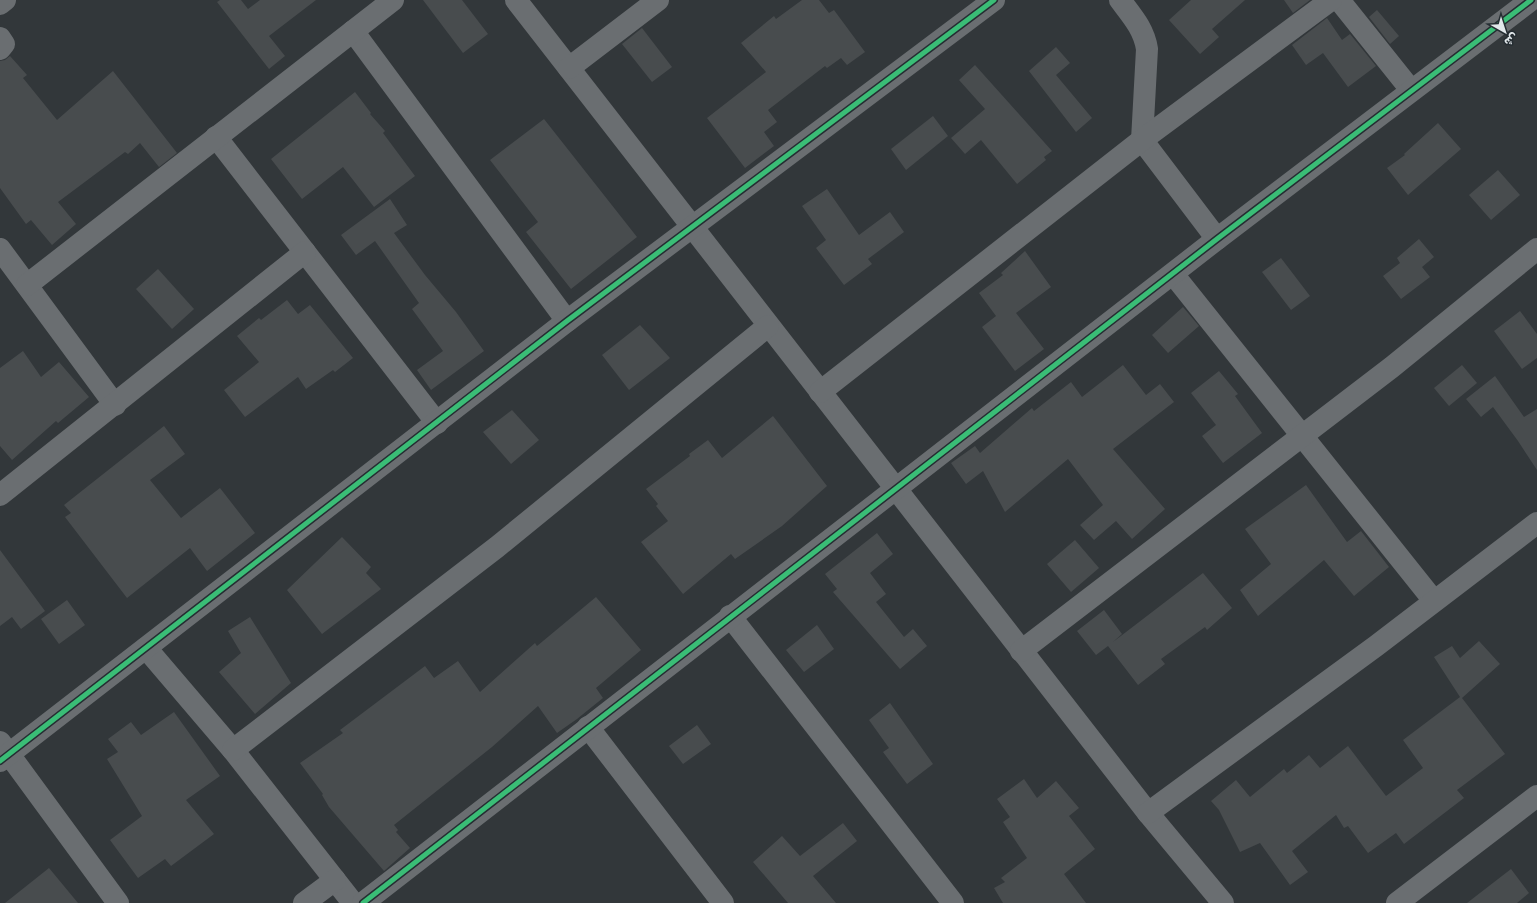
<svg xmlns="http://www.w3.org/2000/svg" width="1537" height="903" viewBox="0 0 1537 903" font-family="Rubik,'Noto Naskh Arabic',sans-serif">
  <rect width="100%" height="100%" fill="#32373a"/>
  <!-- building -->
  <g fill="#484c4e">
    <path d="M220 0H241L248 9 260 0H316L269 36 285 56 269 69 217 2Z"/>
    <path d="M423 0H462L488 34 463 53Z"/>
    <path d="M802 0H819L829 13 834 10 865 52 847 65 841 58 827 68 825 66 768 110 777 122 764 132 774 146 745 168 707 118 766 72 741 43 774 16 776 19Z"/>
    <path d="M1191 0H1245L1212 29 1219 37 1200 54 1169 20Z"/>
    <path d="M1284 0H1310L1293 13Z"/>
    <path d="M1377 10 1399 36 1390 44 1369 17Z"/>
    <path d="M1327 18 1342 40 1350 34 1376 66 1348 87 1323 53 1306 65 1292 45Z"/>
    <path d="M642 28 672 67 652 82 622 44Z"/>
    <path d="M1056 47 1070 63 1056 75 1092 118 1076 132 1029 71Z"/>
    <path d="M10 56 27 75 23 78 57 120 113 71 177 153 159 167 140 143 128 154 125 152 58 202 76 224 52 245 31 220 26 224 0 188V61L5 60Z"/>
    <path d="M975 65 1052 151 1044 157 1046 160 1017 184 981 140 965 154 951 138 985 109 959 80Z"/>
    <path d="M355 92 371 113 370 114 385 131 383 133 415 176 374 207 343 167 302 199 271 159Z"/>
    <path d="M933 116 948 136 906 170 891 149Z"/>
    <path d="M544 119 637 237 571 289 526 232 538 222 490 160Z"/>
    <path d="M1438 123 1461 149 1408 195 1387 168 1405 155 1404 154Z"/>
    <path d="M1498 170 1520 195 1491 220 1469 195Z"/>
    <path d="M827 189 859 235 890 212 904 232 868 259 872 264 844 285 816 248 826 240 802 206Z"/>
    <path d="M390 199 407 225 394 233 425 275 456 312 484 351 431 390 417 370 443 351 412 309 419 303 375 241 356 255 341 235Z"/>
    <path d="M1419 239 1434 257 1422 267 1430 277 1401 299 1383 276 1400 263 1397 258Z"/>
    <path d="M1025 251 1051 287 1016 313 1044 349 1015 371 982 327 996 316 979 293 1003 275 1001 273Z"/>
    <path d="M1281 258 1310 296 1291 310 1262 272Z"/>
    <path d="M158 269 194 309 172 329 136 289Z"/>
    <path d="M287 300 298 314 310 305 353 358 335 372 333 370 306 389 298 377 245 417 224 390 259 362 237 336 259 318 261 320Z"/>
    <path d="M1183 307 1199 326 1168 353 1152 335Z"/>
    <path d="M1520 311 1537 334V358L1522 369 1494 331Z"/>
    <path d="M640 325 670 358 629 390 602 355Z"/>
    <path d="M23 351 41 377 59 362 89 397 58 423 56 421 12 460 0 446V368Z"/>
    <path d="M1123 365 1146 395 1160 384 1174 402 1113 449 1165 509 1132 539 1116 521 1094 540 1080 525 1103 505 1068 459 1005 512 983 471 966 484 951 463 975 446 980 453 1032 408 1034 411 1071 382 1082 397Z"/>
    <path d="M1462 365 1477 383 1449 406 1434 388Z"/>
    <path d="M1219 371 1238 394 1235 396 1262 433 1223 463 1202 436 1216 425 1191 393Z"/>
    <path d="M1495 376 1524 417 1537 409V470L1518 441 1493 407 1481 417 1466 399Z"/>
    <path d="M512 410 539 440 511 464 483 432Z"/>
    <path d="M773 416 827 486 782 526 735 559 731 554 683 594 641 542 668 521 656 506 658 504 646 489 690 456 689 454 708 440 722 458Z"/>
    <path d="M164 426 185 454 150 480 181 518 220 488 255 533 207 571 190 548 127 598 65 517 71 513 64 505Z"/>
    <path d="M1306 485 1347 542 1361 531 1389 567 1354 596 1324 560 1258 616 1240 590 1271 564 1245 529Z"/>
    <path d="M877 533 893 554 870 573 886 594 876 602 904 637 913 629 927 646 900 669 833 592 837 589 825 574Z"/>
    <path d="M342 537 371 567 366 573 381 589 322 634 287 590Z"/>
    <path d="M1075 540 1099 568 1071 592 1047 564Z"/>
    <path d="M0 550 45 611 21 629 12 617 0 626Z"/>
    <path d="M1203 573 1232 608 1207 630 1205 627 1161 659 1165 664 1138 685 1108 646 1096 655 1077 631 1104 610 1122 634 1113 642Z"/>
    <path d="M596 597 641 650 596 688 603 698 577 719 557 733 538 706 492 747 394 825 398 830 396 832 410 848 384 871 329 807 322 795 323 794 300 763 343 733 340 730 425 666 434 678 458 661 480 692 535 643 537 646Z"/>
    <path d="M67 600 85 625 59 644 41 619Z"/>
    <path d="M250 617 291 683 255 714 219 672 241 653 228 631Z"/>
    <path d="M817 625 834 649 804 672 786 650Z"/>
    <path d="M1479 641 1500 664 1462 698 1505 754 1457 790 1464 798 1404 844 1396 833 1368 853 1348 826 1344 828 1336 815 1292 851 1308 872 1290 885 1260 843 1240 852 1219 810 1211 801 1236 780 1250 797 1284 769 1287 773 1309 755 1320 768 1348 746 1386 796 1423 768 1403 740 1460 697 1434 657 1452 646 1460 658Z"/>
    <path d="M890 703 933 764 907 784 883 752 889 748 869 720Z"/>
    <path d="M174 712 220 776 186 800 214 834 171 866 165 859 138 878 110 840 142 816 107 759 118 752 108 739 131 722 141 735Z"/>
    <path d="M697 725 711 744 683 764 669 746Z"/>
    <path d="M1024 779 1037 798 1056 781 1079 808 1069 816 1095 849 1064 874 1086 903H1003L994 888 1005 882 1001 878 1027 858 1003 822 1010 817 997 799Z"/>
    <path d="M843 823 857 841 813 876 836 903H788L753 862 782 836 800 856Z"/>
    <path d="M49 868 78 903H5Z"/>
    <path d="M1511 869 1529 893 1517 903H1467Z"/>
  </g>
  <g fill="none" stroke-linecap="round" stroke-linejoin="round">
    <!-- street -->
    <g stroke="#6a6e71" stroke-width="22">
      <path d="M516 0 1148 813 1223 903"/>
      <path d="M1120 0C1132 16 1144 29 1147 49L1142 140 1217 239"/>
      <path d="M1339 0 1411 90"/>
      <path d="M353 31 567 321"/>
      <path d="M0 38 4 44 0 49"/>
      <path d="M569 68 658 0"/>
      <path d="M216 137 437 423"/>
      <path d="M0 249 115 405"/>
      <path d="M1173 274 1434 601"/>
      <path d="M27 285 393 0"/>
      <path d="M820 392 1142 140 1331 0"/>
      <path d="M0 495 305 252"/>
      <path d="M730 616 953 903"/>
      <path d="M146 648 233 750 353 903"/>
      <path d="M1021 651 1392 367 1537 249"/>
      <path d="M588 727 723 903"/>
      <path d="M0 742 118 903"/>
      <path d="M233 750 497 547 768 326"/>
      <path d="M0 761 567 321 994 0"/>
      <path d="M1148 813 1376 646 1537 523"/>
      <path d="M304 903 335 880"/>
      <path d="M363 903 1217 239 1531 0"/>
      <path d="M1397 903 1537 796"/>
    </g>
    <!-- secondary -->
    <path stroke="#6a6e71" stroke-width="22" d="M0 4 5 0"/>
    <!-- cycleway casing -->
    <g stroke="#252d32" stroke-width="8">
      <g id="cycleway">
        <path d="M0 761 567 321 994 0"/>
        <path d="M363 903 1217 239 1531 0"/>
      </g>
    </g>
    <!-- cycleway -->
    <use href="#cycleway" stroke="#3abd76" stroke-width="5"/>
  </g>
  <!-- north arrow -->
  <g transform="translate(1505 32) rotate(141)" stroke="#252d32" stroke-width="3" paint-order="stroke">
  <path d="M0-3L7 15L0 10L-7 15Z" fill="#e2e8eb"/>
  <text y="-6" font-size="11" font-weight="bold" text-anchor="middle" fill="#e2e8eb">ش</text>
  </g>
</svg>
